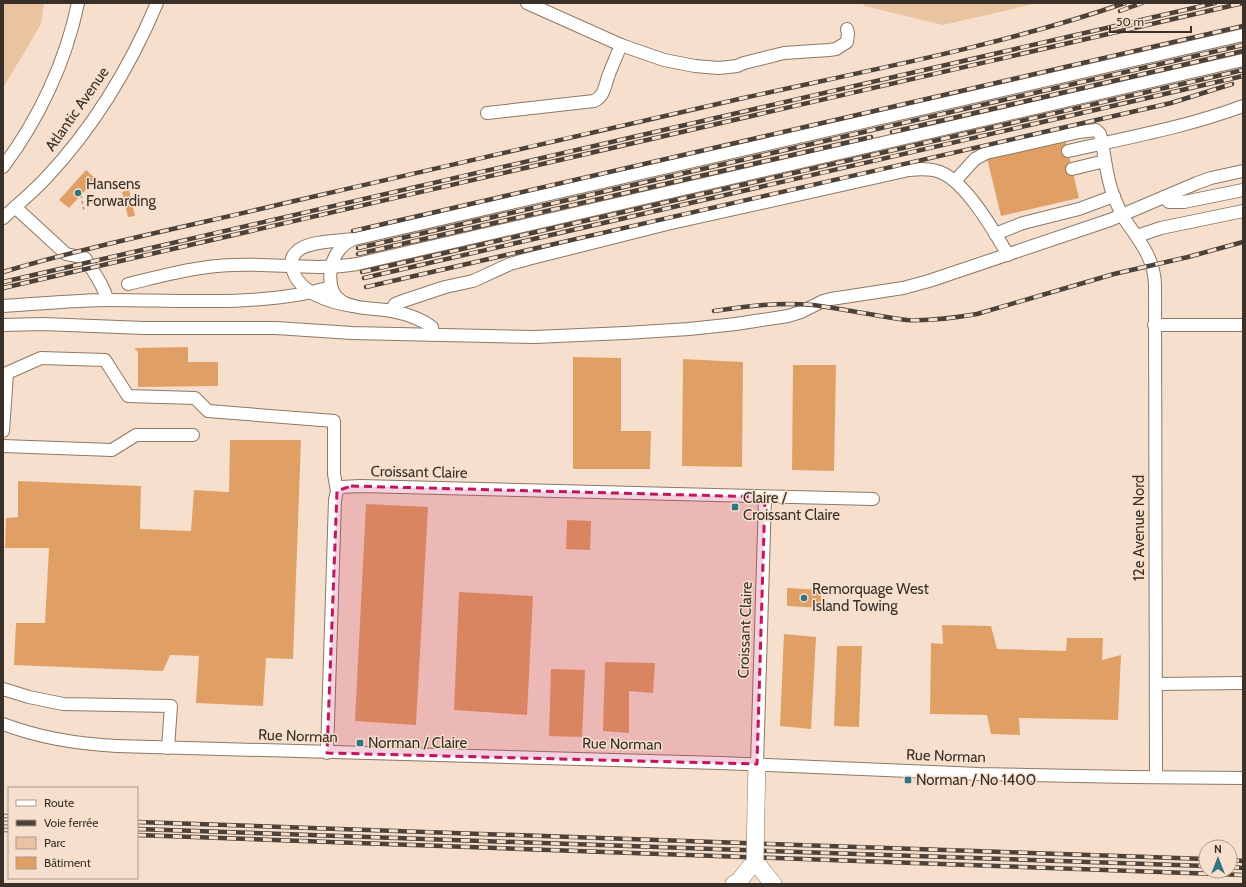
<svg xmlns="http://www.w3.org/2000/svg" width="1246" height="887" viewBox="0 0 1246 887" font-family="Cabin,sans-serif">
  <rect width="100%" height="100%" fill="#f6e0cd"/>
  <!-- green -->
  <g fill="#eac3a0">
    <path d="M3 3H44L41 24 3 88Z"/>
    <path d="M861 3H1038L943 25 865 6Z"/>
  </g>
  <!-- building -->
  <g fill="#e0a065">
    <path d="M1065 139 1079 198 1001 216 987 158Z"/>
    <path d="M86 170 96 179 69 208 59 200Z"/>
    <path d="M129 190 135 216 128 217 122 192Z"/>
    <path d="M188 347V362H218V386L138 387V352L134 348Z"/>
    <path d="M573 357 621 358V431H651L650 469H573Z"/>
    <path d="M683 359 743 362 742 467 682 466Z"/>
    <path d="M793 365H836L834 471 792 470Z"/>
    <path d="M230 440H301L293 659 266 658 263 706 196 703 199 656 170 655 163 671 14 665 16 623H45L49 548H5L6 518 18 517V481L141 486 140 529 191 531 194 490 229 492Z"/>
    <path d="M366 504 428 507 416 725 355 721Z"/>
    <path d="M567 520 591 521 590 550 566 549Z"/>
    <path d="M787 588 821 590V608L787 606Z"/>
    <path d="M459 592 533 596 527 715 454 710Z"/>
    <path d="M942 625 991 626 997 649 1066 651 1067 638H1103L1102 660 1121 655 1118 720 1019 718 1020 735 991 734 987 715 930 714 931 643 943 644Z"/>
    <path d="M784 634 816 637 811 729 780 726Z"/>
    <path d="M837 646H862L859 727 834 726Z"/>
    <path d="M605 662 655 663 653 693 629 691V733L603 731Z"/>
    <path d="M551 669 585 670 582 737 549 736Z"/>
  </g>
  <g fill="none" stroke-linecap="round" stroke-linejoin="round">
    <!-- minor casing -->
    <g stroke="#8c7867" stroke-width="14">
      <g id="minor">
        <path d="M621 45 664 60 695 66 719 68 737 66 744 63 784 53 829 50 836 49 847 42 848 34 847 29"/>
        <path d="M487 113 594 101C605 96 605 84 609 74 613 64 617 55 621 45L527 3"/>
        <path d="M1068 151C1126 138 1187 127 1243 106"/>
        <path d="M3 167C39 119 66 61 78 3"/>
        <path d="M1072 169 1105 161"/>
        <path d="M955 181 975 159 986 153 1079 132 1096 130 1100 134C1105 154 1106 178 1114 197 1117 204 1120 211 1123 217 1138 239 1155 258 1155 286L1156 777"/>
        <path d="M1164 197 1169 202H1184L1243 190"/>
        <path d="M15 207 66 254 85 258C92 270 105 287 107 300"/>
        <path d="M3 218C17 205 33 192 46 178 93 128 130 67 157 3"/>
        <path d="M995 234 1023 223 1079 209 1114 196"/>
        <path d="M1137 236 1161 228 1243 211"/>
        <path d="M352 240C341 244 333 257 331 268 324 313 364 306 392 311 407 314 420 318 432 327V335"/>
        <path d="M128 284C162 276 197 266 233 265 274 263 316 271 357 264L1243 60"/>
        <path d="M3 306C39 304 74 300 110 300 179 300 265 307 331 287"/>
        <path d="M353 306C331 303 297 293 292 267 290 260 293 254 300 249 312 241 338 241 354 239L1243 35"/>
        <path d="M391 311 395 304 400 302 445 287 473 281 510 264 528 259 667 224 909 170C919 169 930 168 940 172 966 182 994 231 1008 255"/>
        <path d="M3 325 43 324 144 328H276L352 333 535 337 625 333 689 329 736 324 788 316 801 312 823 301 831 299 903 288 929 281 1110 220 1197 183 1211 178 1243 171"/>
        <path d="M1154 325H1243"/>
        <path d="M3 431 7 373 41 358 105 360 128 396 195 398 208 411 334 421V474L337 491"/>
        <path d="M3 446 112 450 136 435H193"/>
        <path d="M1156 684 1243 683"/>
        <path d="M3 689 29 697 63 704 171 706 168 748"/>
        <path d="M3 724C40 738 77 744 117 746L720 763 979 774 1130 777 1243 778"/>
        <path d="M327 753 335 500 337 491 341 487 360 486 873 499"/>
        <path d="M757 764 765 497"/>
      </g>
    </g>
    <!-- highway casing -->
    <g stroke="#8c7867" stroke-width="18">
      <g id="highway">
        <path d="M756 806 757 764"/>
        <path d="M734 884 739 881 755 861 773 884"/>
      </g>
    </g>
    <!-- path -->
    <path stroke="#b7a697" stroke-width="2" stroke-dasharray="3 3" stroke-linecap="butt" d="M81 195 84 211"/>
    <!-- minor -->
    <use href="#minor" stroke="#fff" stroke-width="12"/>
    <!-- highway -->
    <use href="#highway" stroke="#fff" stroke-width="17"/>
    <!-- rail casing -->
    <g stroke="#4d423a" stroke-width="4.5">
      <g id="rail">
        <path d="M1120 11 1142 3"/>
        <path d="M892 132 1243 51"/>
        <path d="M353 231 1243 26"/>
        <path d="M358 248 1243 45"/>
        <path d="M358 254 871 137"/>
        <path d="M3 272C97 244 194 225 290 202 443 167 596 131 748 97 875 69 1003 45 1125 3"/>
        <path d="M362 272 1243 70"/>
        <path d="M364 278 1243 76"/>
        <path d="M3 282 1215 3"/>
        <path d="M366 287 1171 103 1232 84"/>
        <path d="M3 288 1243 3"/>
        <path d="M714 311C747 306 779 302 813 305 844 309 875 316 907 320 931 321 954 318 977 314L1114 274 1188 257 1243 242"/>
        <path d="M3 816H9"/>
        <path d="M137 822 1206 859"/>
        <path d="M3 823H9"/>
        <path d="M137 829 1206 866"/>
        <path d="M3 830H9"/>
        <path d="M137 835 1243 875"/>
        <path d="M1230 860 1243 861"/>
        <path d="M1230 867 1243 868"/>
      </g>
    </g>
    <!-- rail -->
    <use href="#rail" stroke="#f6e0cd" stroke-width="3" stroke-dasharray="9" stroke-linecap="butt"/>
    <!-- highway-bridge casing -->
    <g stroke="#8c7867" stroke-width="18" stroke-linecap="butt">
      <path id="highway-bridge" d="M755 861 756 806"/>
    </g>
    <!-- highway-bridge -->
    <use href="#highway-bridge" stroke="#fff" stroke-width="17"/>
  </g>
  <!-- marked area -->
  <path fill="#c2185b" fill-opacity="0.2" stroke="#c2185b" stroke-width="3" stroke-dasharray="8 5" stroke-linejoin="round" d="M351 486 765 497 757 764 327 753 337 491Z"/>
  <!-- markers -->
  <g fill="#307583" stroke="#f6e0cd" stroke-width="1.5">
    <circle cx="78" cy="193" r="4"/>
    <rect x="731" y="503" width="8" height="8" rx="2"/>
    <circle cx="804" cy="598" r="4"/>
    <rect x="356" y="739" width="8" height="8" rx="2"/>
    <rect x="904" y="776" width="8" height="8" rx="2"/>
  </g>
  <g text-anchor="middle" dominant-baseline="central" stroke-width="3" stroke-linejoin="round" paint-order="stroke">
    <!-- street labels -->
    <g font-size="15" fill="#393029" stroke="#f6e0cd">
      <text transform="translate(77 109) rotate(-55)">Atlantic Avenue</text>
      <text transform="translate(419 472) rotate(1)">Croissant Claire</text>
      <text transform="translate(1139 528) rotate(-90)">12e Avenue Nord</text>
      <text transform="translate(745 630) rotate(-88)">Croissant Claire</text>
      <text transform="translate(298 736) rotate(2)">Rue Norman</text>
      <text transform="translate(622 744) rotate(1)">Rue Norman</text>
      <text transform="translate(946 756) rotate(2)">Rue Norman</text>
    </g>
    <!-- poi labels -->
    <g font-size="15" fill="#393029" stroke="#f6e0cd" text-anchor="start">
      <text x="86" y="184">Hansens<tspan x="86" dy="17">Forwarding</tspan></text>
      <text x="743" y="498">Claire /<tspan x="743" dy="17">Croissant Claire</tspan></text>
      <text x="812" y="589">Remorquage West<tspan x="812" dy="17">Island Towing</tspan></text>
      <text x="368" y="743">Norman / Claire</text>
      <text x="916" y="780">Norman / No 1400</text>
    </g>
  </g>
  <!-- border -->
  <rect width="1246" height="887" fill="none" stroke="#393029" stroke-width="8"/>
  <!-- legend -->
  <rect x="8" y="787" width="130" height="92" fill="#f6e0cd" stroke="#aa9a8b"/>
  <rect x="16" y="800" width="20" height="6" fill="#ffffff" stroke="#aa9a8b"/>
  <text x="44" y="807" font-size="12" fill="#393029">Route</text>
  <rect x="16" y="820" width="20" height="6" fill="#4d423a" stroke="#aa9a8b"/>
  <text x="44" y="827" font-size="12" fill="#393029">Voie ferrée</text>
  <rect x="16" y="837" width="20" height="12" fill="#eac3a0" stroke="#aa9a8b"/>
  <text x="44" y="847" font-size="12" fill="#393029">Parc</text>
  <rect x="16" y="857" width="20" height="12" fill="#e0a065" stroke="#aa9a8b"/>
  <text x="44" y="867" font-size="12" fill="#393029">Bâtiment</text>
  <!-- north arrow -->
  <g transform="translate(1218 859)"><circle r="19" fill="#f6e0cd" stroke="#aa9a8b"/>
  <path d="M0-3L7 15L0 10L-7 15Z" fill="#307583"/>
  <text y="-6" font-size="11" font-weight="bold" text-anchor="middle" fill="#393029">N</text>
  </g>
  <!-- scale -->
  <path d="M1110 26v6h81v-6" fill="none" stroke="#393029" stroke-width="2"/>
  <text x="1116" y="26" font-size="12" fill="#393029" stroke="#f6e0cd" stroke-width="3" paint-order="stroke">50 m</text>
</svg>
